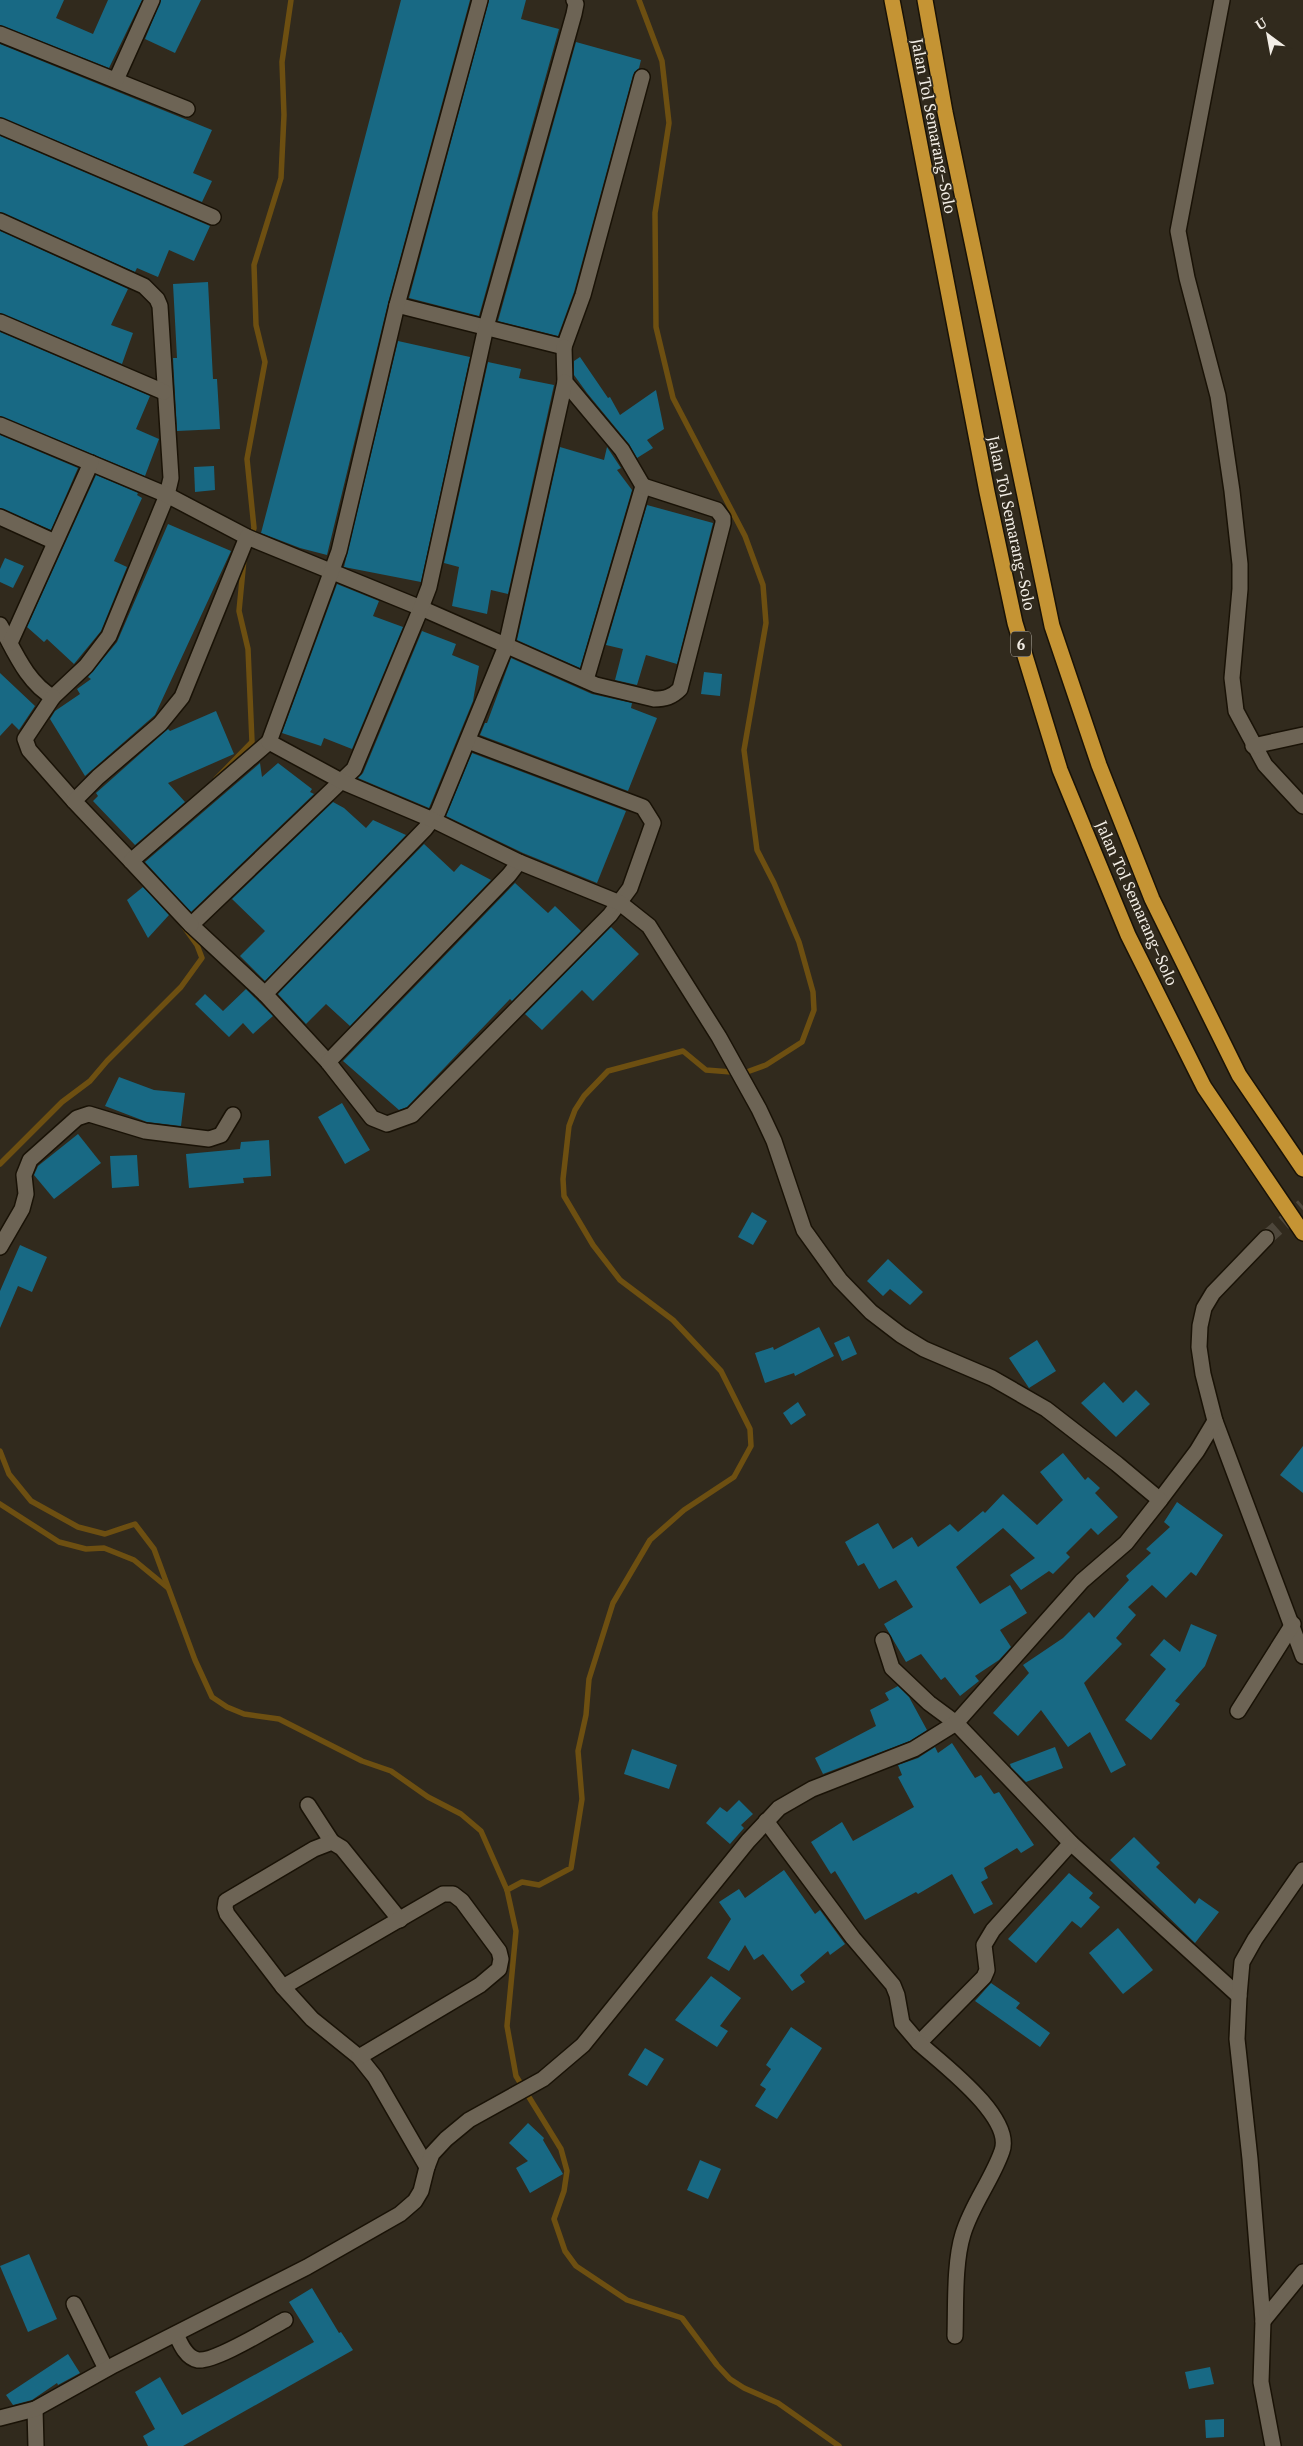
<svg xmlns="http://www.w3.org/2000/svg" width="1303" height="2446" viewBox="0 0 1303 2446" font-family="'PT Serif',serif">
  <rect width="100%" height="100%" fill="#312a1d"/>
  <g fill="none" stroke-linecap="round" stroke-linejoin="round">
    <!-- stream -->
    <g stroke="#6d4f11" stroke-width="5.5">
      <path d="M251 538 254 528 247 459 265 362 256 325 254 265 281 178 284 115 282 62 291 0"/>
      <path d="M216 779 252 742 248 649 239 611 244 559"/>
      <path d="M0 1164 62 1102 90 1081 107 1061 181 987 202 958 197 945 184 927"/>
      <path d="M0 1451 9 1474 31 1501 78 1527 105 1534 135 1524 154 1549 195 1660 212 1697 227 1707 244 1714 279 1719 362 1761 391 1771 428 1797 461 1814 481 1831 507 1890 516 1931 507 2026 516 2076 561 2149 567 2171 564 2191 554 2219 565 2251 576 2266 627 2300 682 2318 717 2365 730 2379 744 2388 778 2403 839 2446"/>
      <path d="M0 1504 59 1542 86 1549 104 1548 134 1560 168 1588"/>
      <path d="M507 1890 522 1882 539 1885 571 1868 582 1799 578 1751 586 1715 589 1679 613 1603 650 1540 684 1510 734 1477 751 1446 750 1429 721 1371 673 1320 620 1280 593 1245 564 1196 563 1179 569 1126 575 1110 584 1096 608 1071 683 1051 706 1070 744 1073 766 1065 802 1042 814 1010 813 992 799 942 774 883 757 850 744 750 766 623 763 585 745 536 673 398 656 327 655 213 669 123 662 61 639 0"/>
    </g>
  </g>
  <!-- building -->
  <g fill="#186984">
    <path d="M0 0H64L56 18 93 34 108 0H142L109 68 0 25Z"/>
    <path d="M161 0H201L175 53 145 39Z"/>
    <path d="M401 0H470L388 303 327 555 300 548 261 533Z"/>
    <path d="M489 0H526L521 19 559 29 479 316 409 298Z"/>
    <path d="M576 42 641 60 639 68 633 75 574 292 558 336 498 321Z"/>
    <path d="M0 44 212 130 193 173 212 181 202 202 0 117Z"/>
    <path d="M0 136 210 226 194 261 169 250 158 277 137 268 135 272 0 212Z"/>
    <path d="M0 231 128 289 111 325 133 333 122 364 0 313Z"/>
    <path d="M208 282 213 379H217L220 429 177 431 173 358H177L173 284Z"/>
    <path d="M0 332 150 396 136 429 159 439 145 476 0 416Z"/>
    <path d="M398 341 470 357 421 582 344 567Z"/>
    <path d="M580 357 608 398 610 397 620 415 656 390 664 429 647 440 653 448 637 458 629 444 587 393 574 375V361Z"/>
    <path d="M488 362 521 369 519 378 554 385 508 594 491 590 487 614 452 606 459 567 444 563Z"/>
    <path d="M0 435 78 468 51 530 0 508Z"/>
    <path d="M560 447 604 460 607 447 621 468 617 470 632 490 580 668 517 640Z"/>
    <path d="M214 466 215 490 195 492 194 467Z"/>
    <path d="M96 475 138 493 137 495 142 498 114 561 127 567 101 631 74 664 47 639 44 642 27 627Z"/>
    <path d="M647 505 713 523 677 664 646 655 637 685 615 680 623 649 606 645Z"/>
    <path d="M168 524 231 551 155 715 85 776 50 719 55 711 80 694 77 689 91 679 88 677 117 642Z"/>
    <path d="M5 558 24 566 13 588 0 582V569Z"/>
    <path d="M337 584 379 601 373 616 403 627 352 749 324 738 321 746 282 733Z"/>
    <path d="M422 631 456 644 452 655 479 666 473 701 429 808 358 778 363 773Z"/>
    <path d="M511 658 592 694 632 703 631 708 657 718 628 791 480 735 485 723H487Z"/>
    <path d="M704 672 722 674 720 696 701 694Z"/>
    <path d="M0 673 35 706 19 730 12 723 0 736Z"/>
    <path d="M216 711 234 754 168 783 185 802 135 845 93 801 98 796 96 793 168 729 170 731Z"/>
    <path d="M472 753 626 811 597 883 523 853 446 816Z"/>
    <path d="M260 763 262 777 278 763 312 789 310 792 314 794 191 912 145 862Z"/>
    <path d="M333 802 344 808 366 828 373 820 406 835 265 981 240 956 265 931 232 899Z"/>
    <path d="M424 844 454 872 461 864 491 880 350 1026 326 1004 306 1024 278 994Z"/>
    <path d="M515 883 548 913 555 906 581 931 512 1001 510 999 407 1107 399 1110 343 1061Z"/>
    <path d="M143 887 169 915 148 938 127 900Z"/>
    <path d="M611 927 639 954 593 1001 582 990 542 1030 525 1014Z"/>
    <path d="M246 989 273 1016 253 1034 243 1023 229 1037 195 1004 205 994 223 1011Z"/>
    <path d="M119 1077 154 1090 185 1093 181 1126 147 1122 105 1106Z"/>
    <path d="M342 1103 370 1150 345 1164 318 1117Z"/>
    <path d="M78 1134 101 1163 54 1199 34 1175 38 1166Z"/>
    <path d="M269 1140 271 1176 243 1178 244 1183 189 1188 186 1154 240 1149 241 1142Z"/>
    <path d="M137 1155 139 1186 112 1188 110 1156Z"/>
    <path d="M752 1212 767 1221 753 1245 738 1237Z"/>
    <path d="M20 1245 47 1257 32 1292 18 1286 0 1328V1291Z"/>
    <path d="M888 1259 923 1292 910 1305 890 1289 883 1296 867 1281Z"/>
    <path d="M819 1327 834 1356 795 1376 794 1373 765 1383 755 1353 773 1347 774 1350Z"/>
    <path d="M849 1336 857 1354 842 1361 834 1343Z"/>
    <path d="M1037 1340 1056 1371 1029 1388 1009 1358Z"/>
    <path d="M1104 1382 1123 1403 1136 1390 1150 1404 1116 1437 1081 1403Z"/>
    <path d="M798 1402 806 1415 791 1425 783 1413Z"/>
    <path d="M1303 1446V1493L1280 1475Z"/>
    <path d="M1063 1453 1085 1480 1088 1477 1100 1488 1095 1493 1118 1517 1098 1535 1091 1528 1066 1553 1070 1557 1053 1574 1049 1571 1021 1590 1010 1575 1035 1558 1003 1528 956 1567 980 1604 1010 1585 1027 1613 1000 1630 1011 1647 999 1660 975 1676 979 1681 960 1696 945 1677 941 1680 921 1654 906 1662 884 1624 913 1607 896 1580 879 1589 864 1563 858 1566 845 1542 878 1523 893 1549 912 1537 918 1547 950 1524 958 1532 983 1511 985 1513 1003 1494 1037 1525 1063 1500 1040 1472Z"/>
    <path d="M1177 1502 1223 1535 1196 1576 1191 1572 1166 1598 1152 1585 1128 1607 1136 1615 1116 1638 1122 1644 1084 1683 1126 1765 1111 1773 1090 1732 1068 1747 1041 1710 1018 1736 993 1713 1029 1673 1023 1665 1063 1638 1089 1612 1094 1618 1129 1580 1126 1576 1151 1553 1146 1549 1170 1527 1164 1522Z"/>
    <path d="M1191 1624 1217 1635 1205 1666 1175 1701 1180 1704 1151 1740 1125 1720 1166 1669 1150 1655 1164 1639 1180 1652Z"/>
    <path d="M898 1686 909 1697 927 1730 910 1741 823 1774 815 1758 876 1726 870 1710 889 1700 885 1693Z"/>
    <path d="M952 1743 975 1778 981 1775 994 1794 999 1792 1034 1845 1021 1853 1017 1848 984 1868 988 1878 981 1882 993 1904 974 1914 952 1874 918 1894 916 1892 865 1920 835 1871 831 1874 811 1842 842 1822 853 1841 914 1807 898 1777 902 1775 898 1765 918 1758 935 1747 938 1753Z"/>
    <path d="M1055 1747 1063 1768 1026 1782 1011 1767 1010 1764Z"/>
    <path d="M632 1749 677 1765 669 1789 624 1774Z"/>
    <path d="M739 1800 753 1814 741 1825 744 1828 730 1844 706 1823 720 1807 727 1812Z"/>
    <path d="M1134 1837 1160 1863 1156 1867 1195 1904 1199 1898 1219 1912 1195 1943 1110 1860Z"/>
    <path d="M784 1870 815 1914 820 1910 845 1944 830 1955 828 1951 800 1975 805 1982 792 1991 763 1954 754 1960 745 1945 729 1971 707 1958 731 1919 719 1902 739 1889 745 1898Z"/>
    <path d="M1069 1873 1093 1893 1089 1898 1100 1907 1081 1928 1072 1921 1036 1963 1008 1939Z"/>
    <path d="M1118 1928 1153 1970 1123 1994 1089 1953Z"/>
    <path d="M711 1976 741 1998 720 2026 728 2031 717 2047 675 2020Z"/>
    <path d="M991 1983 1020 2003 1016 2008 1050 2033 1040 2047 975 2001Z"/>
    <path d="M791 2027 822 2048 777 2119 755 2106 766 2089 760 2085 771 2069 766 2065Z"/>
    <path d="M645 2048 664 2059 647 2086 628 2075Z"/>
    <path d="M528 2123 544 2138 543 2140 563 2174 530 2193 516 2168 528 2161 509 2143Z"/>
    <path d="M700 2160 721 2169 708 2199 687 2190Z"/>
    <path d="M29 2254 57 2319 28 2332 0 2266Z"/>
    <path d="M312 2288 339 2333 341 2332 353 2350 183 2446H148L143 2436 155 2429 135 2392 160 2377 182 2415 314 2342 289 2302Z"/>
    <path d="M68 2354 80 2373 58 2385 57 2383 32 2400 13 2405 6 2395Z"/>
    <path d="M1210 2367 1214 2384 1189 2389 1185 2372Z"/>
    <path d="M1224 2419V2437L1206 2438 1205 2420Z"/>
  </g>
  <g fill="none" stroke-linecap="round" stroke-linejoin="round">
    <!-- minor-tunnel -->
    <path stroke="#4e473b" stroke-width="15" stroke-dasharray="15 8" stroke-linecap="butt" d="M1266 1238 1303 1206"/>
    <!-- minor casing -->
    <g stroke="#191206" stroke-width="18">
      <g id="minor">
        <path d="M1222 0 1178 231 1187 278 1218 396 1232 491 1240 564V589L1232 678 1236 711 1265 765 1303 806"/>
        <path d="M0 34 187 109"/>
        <path d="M116 80 152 0"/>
        <path d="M0 126 213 217"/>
        <path d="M0 221 144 286 157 299 160 306 171 478 167 495 109 636 86 666 53 697C27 683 14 650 0 625"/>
        <path d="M397 305 564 347 583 295 642 77"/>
        <path d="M0 322 164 392"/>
        <path d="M564 347 565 382 622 450 643 486 586 680"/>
        <path d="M0 425 167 495 247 537 421 608 596 685 654 699C665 699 672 697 680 689L723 523V518L717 510 643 486"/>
        <path d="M0 517 55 542"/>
        <path d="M10 643 91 463"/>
        <path d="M53 697 25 739 29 750 74 801"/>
        <path d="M468 741 643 807 653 823 630 888 610 915 412 1115 387 1124 372 1118 328 1062 265 994 191 925 354 769 421 608 429 587 486 327 574 14 576 4 574 0"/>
        <path d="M1253 746 1303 735"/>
        <path d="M131 861 74 801 98 777 160 724 182 697 247 537"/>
        <path d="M191 925 131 861 269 742"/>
        <path d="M265 994 425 829 438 812 506 646 565 382"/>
        <path d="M328 1062 509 875 519 862"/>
        <path d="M1266 1238 1213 1293 1204 1308 1200 1326 1199 1347 1203 1374 1215 1421 1303 1656"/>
        <path d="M0 1247 22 1209 26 1194 24 1175 30 1160 77 1118 89 1114 145 1131 209 1139 221 1135 233 1115"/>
        <path d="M1160 1500 1197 1451 1215 1421"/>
        <path d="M883 1640 892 1668 929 1703 956 1723 1071 1843 1239 1996"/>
        <path d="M1238 1711 1293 1624"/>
        <path d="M308 1805 332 1842"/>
        <path d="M766 1821 853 1938 893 1985 897 1995 902 2023 919 2043 984 1977 987 1970 984 1945 993 1930 1071 1843"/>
        <path d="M400 1920 342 1848 332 1842 314 1849 226 1901 225 1908 227 1914 283 1987 312 2019 359 2057 375 2077 427 2167"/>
        <path d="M283 1987 443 1894H453L462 1901 499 1951 501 1959 499 1969 480 1985 359 2057"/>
        <path d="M919 2043C941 2063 1014 2117 1002 2151 992 2180 972 2204 963 2234 954 2263 956 2305 955 2336"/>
        <path d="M74 2304 106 2369"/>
        <path d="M1263 2321 1303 2272"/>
        <path d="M176 2334C180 2343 186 2358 198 2360 215 2362 268 2329 285 2320"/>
        <path d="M35 2409 36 2446"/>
        <path d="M0 2418 35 2409 114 2365 307 2267 400 2214 415 2201 421 2191 427 2167 432 2154 446 2139 469 2120 543 2079 583 2045 748 1841 779 1808 812 1789 914 1749 956 1723 1082 1581 1126 1543 1160 1500 1117 1464 1046 1409 992 1378 924 1349 901 1335 871 1312 840 1280 804 1230 774 1141 759 1109 719 1037 649 926 620 903 519 862 433 820 343 782 269 742 339 551 397 305 480 0"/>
        <path d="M1273 2446 1261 2382 1263 2321 1250 2159 1237 2039 1239 1996 1242 1962 1255 1939 1303 1870"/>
      </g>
    </g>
    <!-- highway casing -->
    <g stroke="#191206" stroke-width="18">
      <g id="highway">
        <path d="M892 0 987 492 1015 623 1060 770 1128 935 1204 1087 1303 1233"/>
        <path d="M925 0 945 112 1052 626 1099 765 1152 899 1239 1075 1303 1169"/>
      </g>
    </g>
    <!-- minor -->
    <use href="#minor" stroke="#6d6455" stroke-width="15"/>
    <!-- highway -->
    <use href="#highway" stroke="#c59434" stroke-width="15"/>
  </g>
  <g text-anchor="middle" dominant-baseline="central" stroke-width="4" stroke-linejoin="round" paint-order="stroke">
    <!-- shield labels -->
    <rect fill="#312a1d" stroke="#b9b3aa" stroke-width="1" x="1011" y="631.5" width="20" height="25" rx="4"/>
    <g font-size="15" font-weight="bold" fill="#f3eee6">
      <text x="1021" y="644">6</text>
    </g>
    <!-- street labels -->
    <g font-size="16" fill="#f3eee6" stroke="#312a1d">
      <text transform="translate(934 126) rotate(79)">Jalan Tol Semarang–Solo</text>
      <text transform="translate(1012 523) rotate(78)">Jalan Tol Semarang–Solo</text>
      <text transform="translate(1137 903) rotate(66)">Jalan Tol Semarang–Solo</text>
    </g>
  </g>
  <!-- north arrow -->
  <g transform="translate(1268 35) rotate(328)" stroke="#312a1d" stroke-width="4" paint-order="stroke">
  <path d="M0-4L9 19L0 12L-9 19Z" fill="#f3eee6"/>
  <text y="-8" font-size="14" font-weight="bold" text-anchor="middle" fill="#f3eee6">U</text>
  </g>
</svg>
